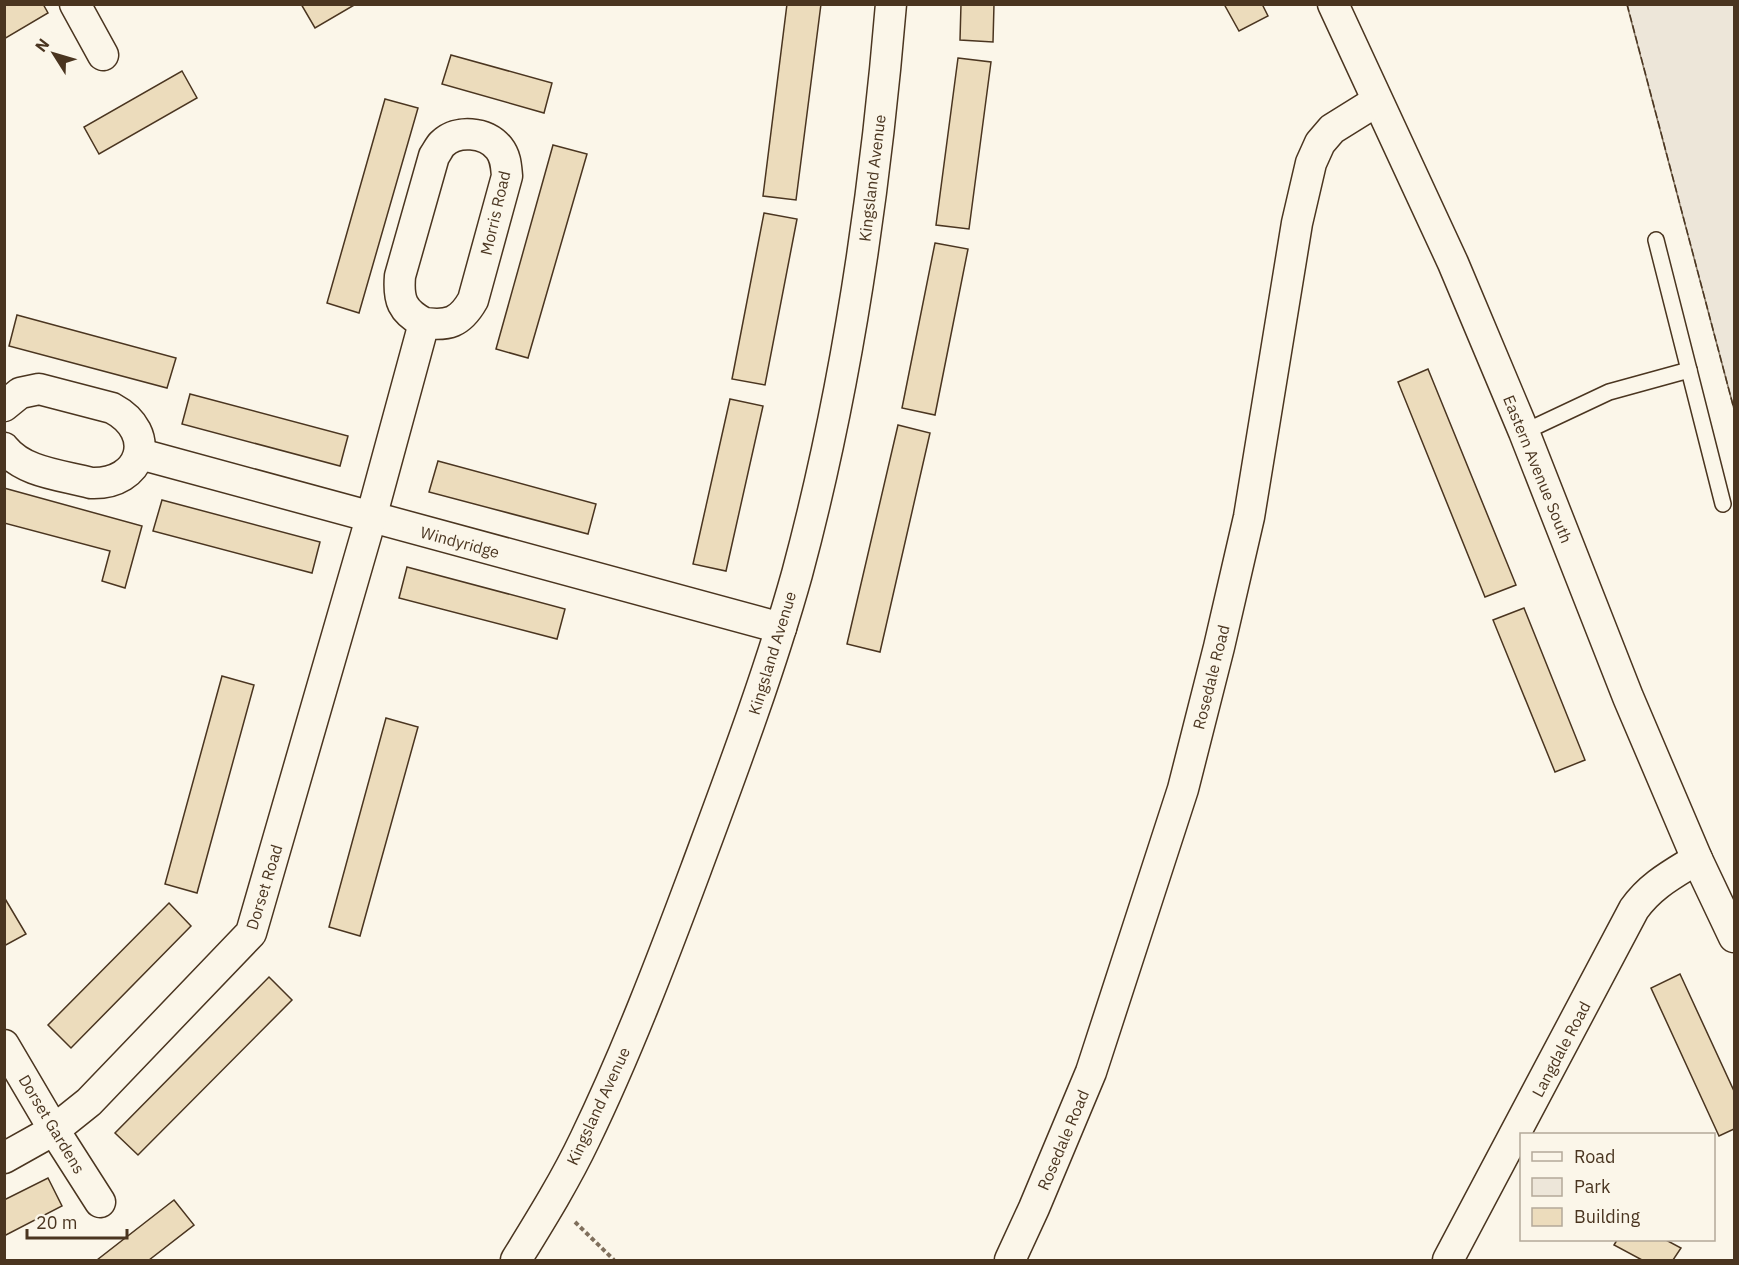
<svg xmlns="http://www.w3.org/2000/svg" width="1739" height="1265" viewBox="0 0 1739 1265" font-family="'IBM Plex Sans',sans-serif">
  <rect width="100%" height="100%" fill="#fbf6e9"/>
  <!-- green -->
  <path fill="#ede6d9" stroke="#887966" stroke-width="1.5" d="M1627 5H1734V409Z"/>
  <!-- building -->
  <g fill="#ecdcbc" stroke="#4a3520" stroke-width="1.5">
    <path d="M4 4H43L48 13 4 39Z"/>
    <path d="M301 4H356L315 28Z"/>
    <path d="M787 4H821L796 200 763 196Z"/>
    <path d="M961 4H994L993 42 960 40Z"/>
    <path d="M1224 4H1262L1268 16 1239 31Z"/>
    <path d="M451 55 552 83 544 113 442 84Z"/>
    <path d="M958 58 991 62 969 229 936 225Z"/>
    <path d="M182 71 197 98 99 154 84 127Z"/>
    <path d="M385 99 418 108 359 313 327 303Z"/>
    <path d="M553 145 587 154 528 358 496 349Z"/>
    <path d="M764 213 797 219 765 385 732 379Z"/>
    <path d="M935 243 968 249 935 415 902 408Z"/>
    <path d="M17 315 176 358 167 388 9 346Z"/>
    <path d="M1428 369 1516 585 1485 597 1398 382Z"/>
    <path d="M190 394 348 436 340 466 182 424Z"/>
    <path d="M730 399 763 406 726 571 693 564Z"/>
    <path d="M898 425 930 433 880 652 847 644Z"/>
    <path d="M438 461 596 504 588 534 429 492Z"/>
    <path d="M4 488 142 526 125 588 102 581 110 551 4 523Z"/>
    <path d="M162 500 320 542 312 573 153 531Z"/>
    <path d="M407 567 565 609 557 639 399 598Z"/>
    <path d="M1524 608 1585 760 1555 772 1493 620Z"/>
    <path d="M222 676 254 685 197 893 165 884Z"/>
    <path d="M386 718 418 727 360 936 329 927Z"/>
    <path d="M4 897 26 934 4 946Z"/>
    <path d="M169 903 191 926 71 1048 48 1025Z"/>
    <path d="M1680 974 1734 1091V1129L1719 1136 1651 988Z"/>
    <path d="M269 977 292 1000 138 1155 115 1133Z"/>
    <path d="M48 1178 62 1206 4 1236V1200Z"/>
    <path d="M174 1200 194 1225 149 1260H97Z"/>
    <path d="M1617 1240H1666L1681 1248 1673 1260H1642L1614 1245Z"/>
  </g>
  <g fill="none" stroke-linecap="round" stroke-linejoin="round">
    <!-- lane casing -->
    <g stroke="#4a3520" stroke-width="18">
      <g id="lane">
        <path d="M1656 240 1723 504"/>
        <path d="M1524 432 1609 392 1689 370"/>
      </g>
    </g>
    <!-- street casing -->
    <g stroke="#4a3520" stroke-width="33">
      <g id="street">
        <path d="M75 4 103 55"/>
        <path d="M1333 4 1453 263 1524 432 1628 697 1697 859 1734 937"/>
        <path d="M4 406 20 393 39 389 112 408C159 433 142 485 91 483 62 475 24 473 4 448"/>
        <path d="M140 454 781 628"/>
        <path d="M4 1045 54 1130 100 1202"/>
        <path d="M4 1158 54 1130 89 1102 251 933 371 518 424 323C402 311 398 300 400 276L434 156C437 152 439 147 442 144 457 129 486 132 499 148 506 157 506 166 507 176L473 300C460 323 448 326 424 323"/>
        <path d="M516 1260C540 1221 565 1181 585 1139 627 1052 662 960 696 869 732 772 769 674 797 574 847 388 875 196 891 4"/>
        <path d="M1010 1260 1034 1208 1091 1072 1183 789 1219 647 1249 517 1297 223 1311 163 1320 143 1332 129 1377 101"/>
        <path d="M1448 1260 1634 909C1651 885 1673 874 1697 859"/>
      </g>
    </g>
    <!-- path -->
    <path stroke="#7f6f5c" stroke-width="4" stroke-dasharray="4.5 3" stroke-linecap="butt" d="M575 1222 614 1260"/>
    <!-- lane -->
    <use href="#lane" stroke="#fbf6e9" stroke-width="15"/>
    <!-- street -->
    <use href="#street" stroke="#fbf6e9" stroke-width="30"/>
    <!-- fence -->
    <path stroke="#4a3520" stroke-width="1.5" stroke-dasharray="8 3" stroke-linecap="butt" d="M1627 4 1734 409"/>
  </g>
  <g text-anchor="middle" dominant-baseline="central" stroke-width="4.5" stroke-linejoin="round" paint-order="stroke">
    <!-- street labels -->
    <g font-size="16" fill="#4a3520" stroke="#fbf6e9">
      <text transform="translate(872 178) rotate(-83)">Kingsland Avenue</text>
      <text transform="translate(495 213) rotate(-77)">Morris Road</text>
      <text transform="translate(1538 469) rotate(68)">Eastern Avenue South</text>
      <text transform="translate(460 542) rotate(15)">Windyridge</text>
      <text transform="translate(772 653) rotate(-73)">Kingsland Avenue</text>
      <text transform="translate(1211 677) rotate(-76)">Rosedale Road</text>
      <text transform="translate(264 887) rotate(-73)">Dorset Road</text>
      <text transform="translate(1561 1049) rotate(-62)">Langdale Road</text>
      <text transform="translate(598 1106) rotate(-65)">Kingsland Avenue</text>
      <text transform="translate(52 1124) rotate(59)">Dorset Gardens</text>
      <text transform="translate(1063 1140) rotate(-67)">Rosedale Road</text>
    </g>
  </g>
  <!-- border -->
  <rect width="1739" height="1265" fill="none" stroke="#4a3520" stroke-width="12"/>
  <!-- legend -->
  <rect x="1520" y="1133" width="195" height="108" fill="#fbf6e9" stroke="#b4a999" stroke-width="1.5"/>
  <rect x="1532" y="1152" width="30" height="9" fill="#fbf6e9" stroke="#b4a999" stroke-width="1.5"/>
  <text x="1574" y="1163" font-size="18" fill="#4a3520">Road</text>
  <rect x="1532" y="1178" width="30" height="18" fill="#ede6d9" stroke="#b4a999" stroke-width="1.5"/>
  <text x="1574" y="1193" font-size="18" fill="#4a3520">Park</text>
  <rect x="1532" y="1208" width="30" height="18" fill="#ecdcbc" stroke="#b4a999" stroke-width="1.5"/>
  <text x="1574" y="1223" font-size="18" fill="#4a3520">Building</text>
  <!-- north arrow -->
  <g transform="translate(54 54) rotate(307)" stroke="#fbf6e9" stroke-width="4.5" paint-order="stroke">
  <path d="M0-4.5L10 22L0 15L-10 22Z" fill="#4a3520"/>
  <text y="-9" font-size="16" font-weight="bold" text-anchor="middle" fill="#4a3520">N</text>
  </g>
  <!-- scale -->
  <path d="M27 1229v9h100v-9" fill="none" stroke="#4a3520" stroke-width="3"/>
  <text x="36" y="1229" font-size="18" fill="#4a3520" stroke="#fbf6e9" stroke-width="4.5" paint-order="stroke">20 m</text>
</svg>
